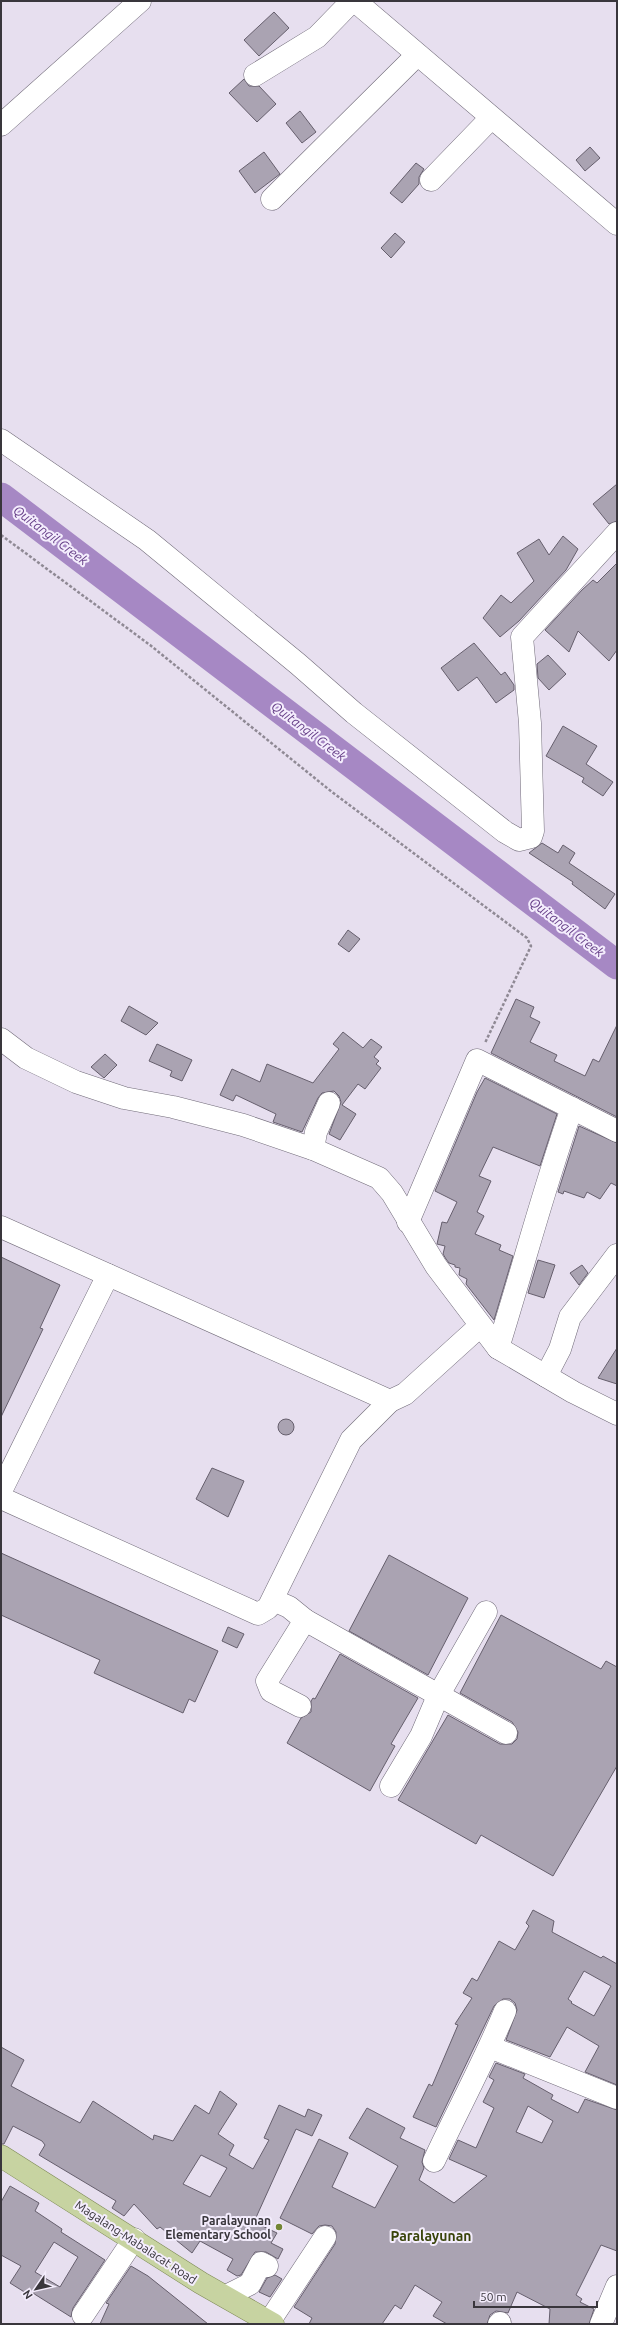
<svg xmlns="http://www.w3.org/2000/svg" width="618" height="2325" viewBox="0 0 618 2325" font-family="Ubuntu,sans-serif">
  <rect width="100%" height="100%" fill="#e7dfef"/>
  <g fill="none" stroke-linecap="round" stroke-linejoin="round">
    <!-- river -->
    <path stroke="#a688c4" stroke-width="29" d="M1 497 617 965"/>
  </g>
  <!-- building -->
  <g fill="#aaa3b2" stroke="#665f6d" fill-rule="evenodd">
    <path d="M274 12 289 28 259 56 244 40Z"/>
    <path d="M244 79 249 86H259L276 104 257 122 229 93Z"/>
    <path d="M300 111 316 132 302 143 286 123Z"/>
    <path d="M590 147 600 158 585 171 576 160Z"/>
    <path d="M264 152 280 174 255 193 239 171Z"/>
    <path d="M416 163 424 169 419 177V184L402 203 390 193Z"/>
    <path d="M395 233 405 242 391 258 381 248Z"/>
    <path d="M617 484V521L609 524 593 504Z"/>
    <path d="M563 536 578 549 566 570 519 621 500 637 483 618 501 595 511 603 534 581 517 553 539 539 549 555Z"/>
    <path d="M617 563V650L609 661 578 631 569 652 545 630 582 590 593 580 597 583Z"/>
    <path d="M474 643 501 675 505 672 514 685V690L496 703 477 677 458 691 441 668Z"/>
    <path d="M548 655 566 674 549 690 538 678 537 664Z"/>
    <path d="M563 726 597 746 586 764 613 782 603 796 582 782 584 778 546 756Z"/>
    <path d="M542 843 558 853 563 845 575 853 569 863 615 894 605 909 572 884 573 882 529 853Z"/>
    <path d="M348 930 360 939 349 952 338 944Z"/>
    <path d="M516 999 534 1007 530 1017 540 1022 530 1042 557 1055 554 1061 585 1076 593 1059 599 1062 617 1025V1117L491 1053Z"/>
    <path d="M129 1006 158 1023 146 1035 121 1021Z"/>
    <path d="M343 1032 363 1048 371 1039 382 1047 374 1057 379 1061 376 1064 381 1068 365 1089 358 1084 342 1105 356 1114 340 1140 329 1134 341 1102 339 1096 334 1091 322 1093 318 1098 302 1132 273 1122 276 1114 236 1095 233 1101 220 1095 232 1069 260 1082 267 1064 313 1083 339 1049 333 1044Z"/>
    <path d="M157 1044 192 1060 182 1081 170 1076 172 1071 149 1061Z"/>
    <path d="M105 1054 117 1065 104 1078 91 1067Z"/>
    <path d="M485 1078 557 1114 540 1166 493 1147 479 1176 491 1181 477 1212 484 1216 475 1234 501 1245 499 1250 513 1256 494 1320 466 1284 467 1279 459 1275 460 1268 455 1267V1265L449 1263 446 1259 443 1254 445 1246 437 1244 442 1222 447 1223 457 1202 435 1191 477 1092Z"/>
    <path d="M579 1126 617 1143V1186L611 1183 600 1199 587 1192 584 1198 564 1191 563 1194 558 1192Z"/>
    <path d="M1 1257 60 1285 40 1328 43 1329 1 1417Z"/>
    <path d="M538 1260 555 1265 544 1298 528 1293Z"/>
    <path d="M582 1265 588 1273 579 1285 570 1273Z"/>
    <path d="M617 1348V1384L598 1378Z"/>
    <circle cx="286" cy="1427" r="8"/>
    <path d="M212 1468 244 1481 228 1517 196 1499Z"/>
    <path d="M1 1553 218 1651 195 1702 189 1699 183 1713 114 1682 94 1673 100 1660 1 1615Z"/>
    <path d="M389 1555 468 1598 428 1675 349 1631Z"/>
    <path d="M501 1615 601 1669 606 1661 617 1667V1766L553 1876 481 1835 476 1844 398 1800 448 1715 500 1744H512L517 1739 518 1732 512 1722 460 1693Z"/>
    <path d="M228 1627 244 1634 237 1648 222 1641Z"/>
    <path d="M340 1654 418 1698 391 1744 395 1746 370 1791 287 1743 301 1718 311 1712V1701L313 1698 315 1699Z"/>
    <path d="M533 1910 554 1921 552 1932 601 1958 603 1956 617 1964V2085L585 2072 599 2046 567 2027 550 2057 506 2040 517 2010 515 2003 510 1999H503L494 2006 436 2127 413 2117 429 2084 432 2086 458 2025 455 2024 472 1998 463 1993 472 1978 477 1981 499 1941 515 1950 529 1926 526 1923ZM584 1971 611 1986 594 2016 571 2003 572 2002 568 1999Z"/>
    <path d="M1 2047 24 2060 11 2086 80 2123 93 2101 153 2140 154 2135 173 2141 195 2105 209 2114 220 2091 237 2104 218 2134 234 2145 229 2155 253 2169 269 2140 264 2138 279 2105 305 2117 308 2109 322 2115 312 2136 296 2129 254 2222 277 2233 271 2243 283 2249 278 2259 266 2252H255L241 2275 237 2276 227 2270 233 2259 200 2241 192 2253 160 2227 157 2229 134 2204 124 2216 112 2208 116 2201 39 2155 45 2145 42 2141 13 2126 4 2144H1ZM201 2155 227 2168 210 2197 183 2184Z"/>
    <path d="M496 2063 525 2074 523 2078 553 2095 551 2099 578 2113 585 2099 617 2110V2251L601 2245 576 2295 582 2299 580 2302 594 2309 589 2324H549L550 2309 517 2292 508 2313 496 2311 490 2315 487 2324H447L433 2316 442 2302 415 2285 401 2309 395 2305 382 2324H309L312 2318 294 2307 335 2244 336 2232 332 2226 325 2225 319 2226 312 2234 280 2218 319 2139 348 2153 332 2187 375 2208 398 2166 349 2138 367 2108 405 2128 400 2138 425 2150 422 2162 424 2168 419 2180 454 2203 487 2176 449 2159 458 2140 476 2148 494 2108 483 2102 494 2080 489 2077ZM528 2106 553 2121 542 2143 516 2132Z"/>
    <path d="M10 2186 39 2203 35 2211 62 2229 61 2232 105 2260 73 2308 71 2317 28 2290 26 2293 10 2283 21 2266 1 2255V2202ZM54 2242 78 2257 60 2287 35 2272Z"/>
    <path d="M131 2266 148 2276 208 2324H100L109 2304 106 2303Z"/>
    <path d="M275 2275 282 2279 270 2297 259 2292 267 2278Z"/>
  </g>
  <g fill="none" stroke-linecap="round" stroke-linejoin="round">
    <!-- minor casing -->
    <g stroke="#716b79" stroke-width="23">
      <g id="minor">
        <path d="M355 1 617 224"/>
        <path d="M255 75 317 37 352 1"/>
        <path d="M1 125 140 1"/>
        <path d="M431 180 491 118"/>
        <path d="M272 199 417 55"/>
        <path d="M1 440 147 540 298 664 354 713 505 832 519 840 531 837 533 831 530 723 522 637 617 533"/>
        <path d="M1 1039 26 1058 76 1082 124 1098 173 1107 243 1125 313 1149 379 1178 392 1193 436 1266 498 1348 573 1392 617 1414"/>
        <path d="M313 1149 316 1132 329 1103"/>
        <path d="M408 1222 477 1060 617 1131"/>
        <path d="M1 1227 390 1401 405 1394 480 1326"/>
        <path d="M498 1348C523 1268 544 1187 572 1108"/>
        <path d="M546 1376 560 1349 570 1317 617 1255"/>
        <path d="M1 1491 108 1275"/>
        <path d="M1 1498 258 1614 268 1608 351 1440 390 1401"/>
        <path d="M273 1600 289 1607 305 1620 506 1733"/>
        <path d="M300 1706 271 1691 267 1681 305 1620"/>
        <path d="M391 1786 421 1736 438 1696 486 1612"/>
        <path d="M490 2047 617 2098"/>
        <path d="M434 2161C457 2111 484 2062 505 2011"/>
        <path d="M226 2296 250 2284 261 2263 267 2266"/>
        <path d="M83 2315 134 2239"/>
        <path d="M269 2322 325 2237"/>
        <path d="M499 2324 500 2323"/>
        <path d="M601 2324 617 2286"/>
      </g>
    </g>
    <!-- major casing -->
    <g stroke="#7d8955" stroke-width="23">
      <path id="major" d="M1 2156 201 2283 273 2324"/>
    </g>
    <!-- path -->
    <path stroke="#8f8994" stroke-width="2.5" stroke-dasharray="3 2" stroke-linecap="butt" d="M1 535 150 645 332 792 527 938 531 946 485 1043"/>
    <!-- minor -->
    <use href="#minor" stroke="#fff" stroke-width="22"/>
    <!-- major -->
    <use href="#major" stroke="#c7d3a1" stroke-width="22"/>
  </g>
  <!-- markers -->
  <circle fill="#738534" stroke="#f4edfd" stroke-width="1.5" cx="279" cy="2227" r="4"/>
  <g text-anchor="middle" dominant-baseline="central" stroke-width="4" stroke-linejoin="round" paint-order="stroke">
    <!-- poi labels -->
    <g font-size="12" font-weight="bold" fill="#39363c" stroke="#f4edfd" text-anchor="end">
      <text x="271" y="2220">Paralayunan<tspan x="271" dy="14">Elementary School</tspan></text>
    </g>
    <!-- street labels -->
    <g font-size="12" fill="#39363c" stroke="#f4edfd">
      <text transform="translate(136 2242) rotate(33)">Magalang-Mabalacat Road</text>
    </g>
    <!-- water labels -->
    <g font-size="13" font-style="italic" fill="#653e87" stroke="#f4edfd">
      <text transform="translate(51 535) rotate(37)">Quitangil Creek</text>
      <text transform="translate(309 731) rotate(37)">Quitangil Creek</text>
      <text transform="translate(567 927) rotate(37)">Quitangil Creek</text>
    </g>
    <!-- quarter labels -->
    <g font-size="14" font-weight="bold" fill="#39440a" stroke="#f4edfd">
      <text x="431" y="2236">Paralayunan</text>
    </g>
  </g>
  <!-- border -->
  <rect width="618" height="2325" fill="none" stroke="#39363c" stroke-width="4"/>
  <!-- north arrow -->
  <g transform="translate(36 2289) rotate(236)" stroke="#f4edfd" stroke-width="3" paint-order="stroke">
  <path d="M0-3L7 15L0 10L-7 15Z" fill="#39363c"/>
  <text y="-6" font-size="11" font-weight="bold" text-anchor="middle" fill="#39363c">N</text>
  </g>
  <!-- scale -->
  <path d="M474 2301v6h123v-6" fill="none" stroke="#39363c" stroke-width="2"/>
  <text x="480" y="2301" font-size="12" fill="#39363c" stroke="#f4edfd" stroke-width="3" paint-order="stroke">50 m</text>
</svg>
